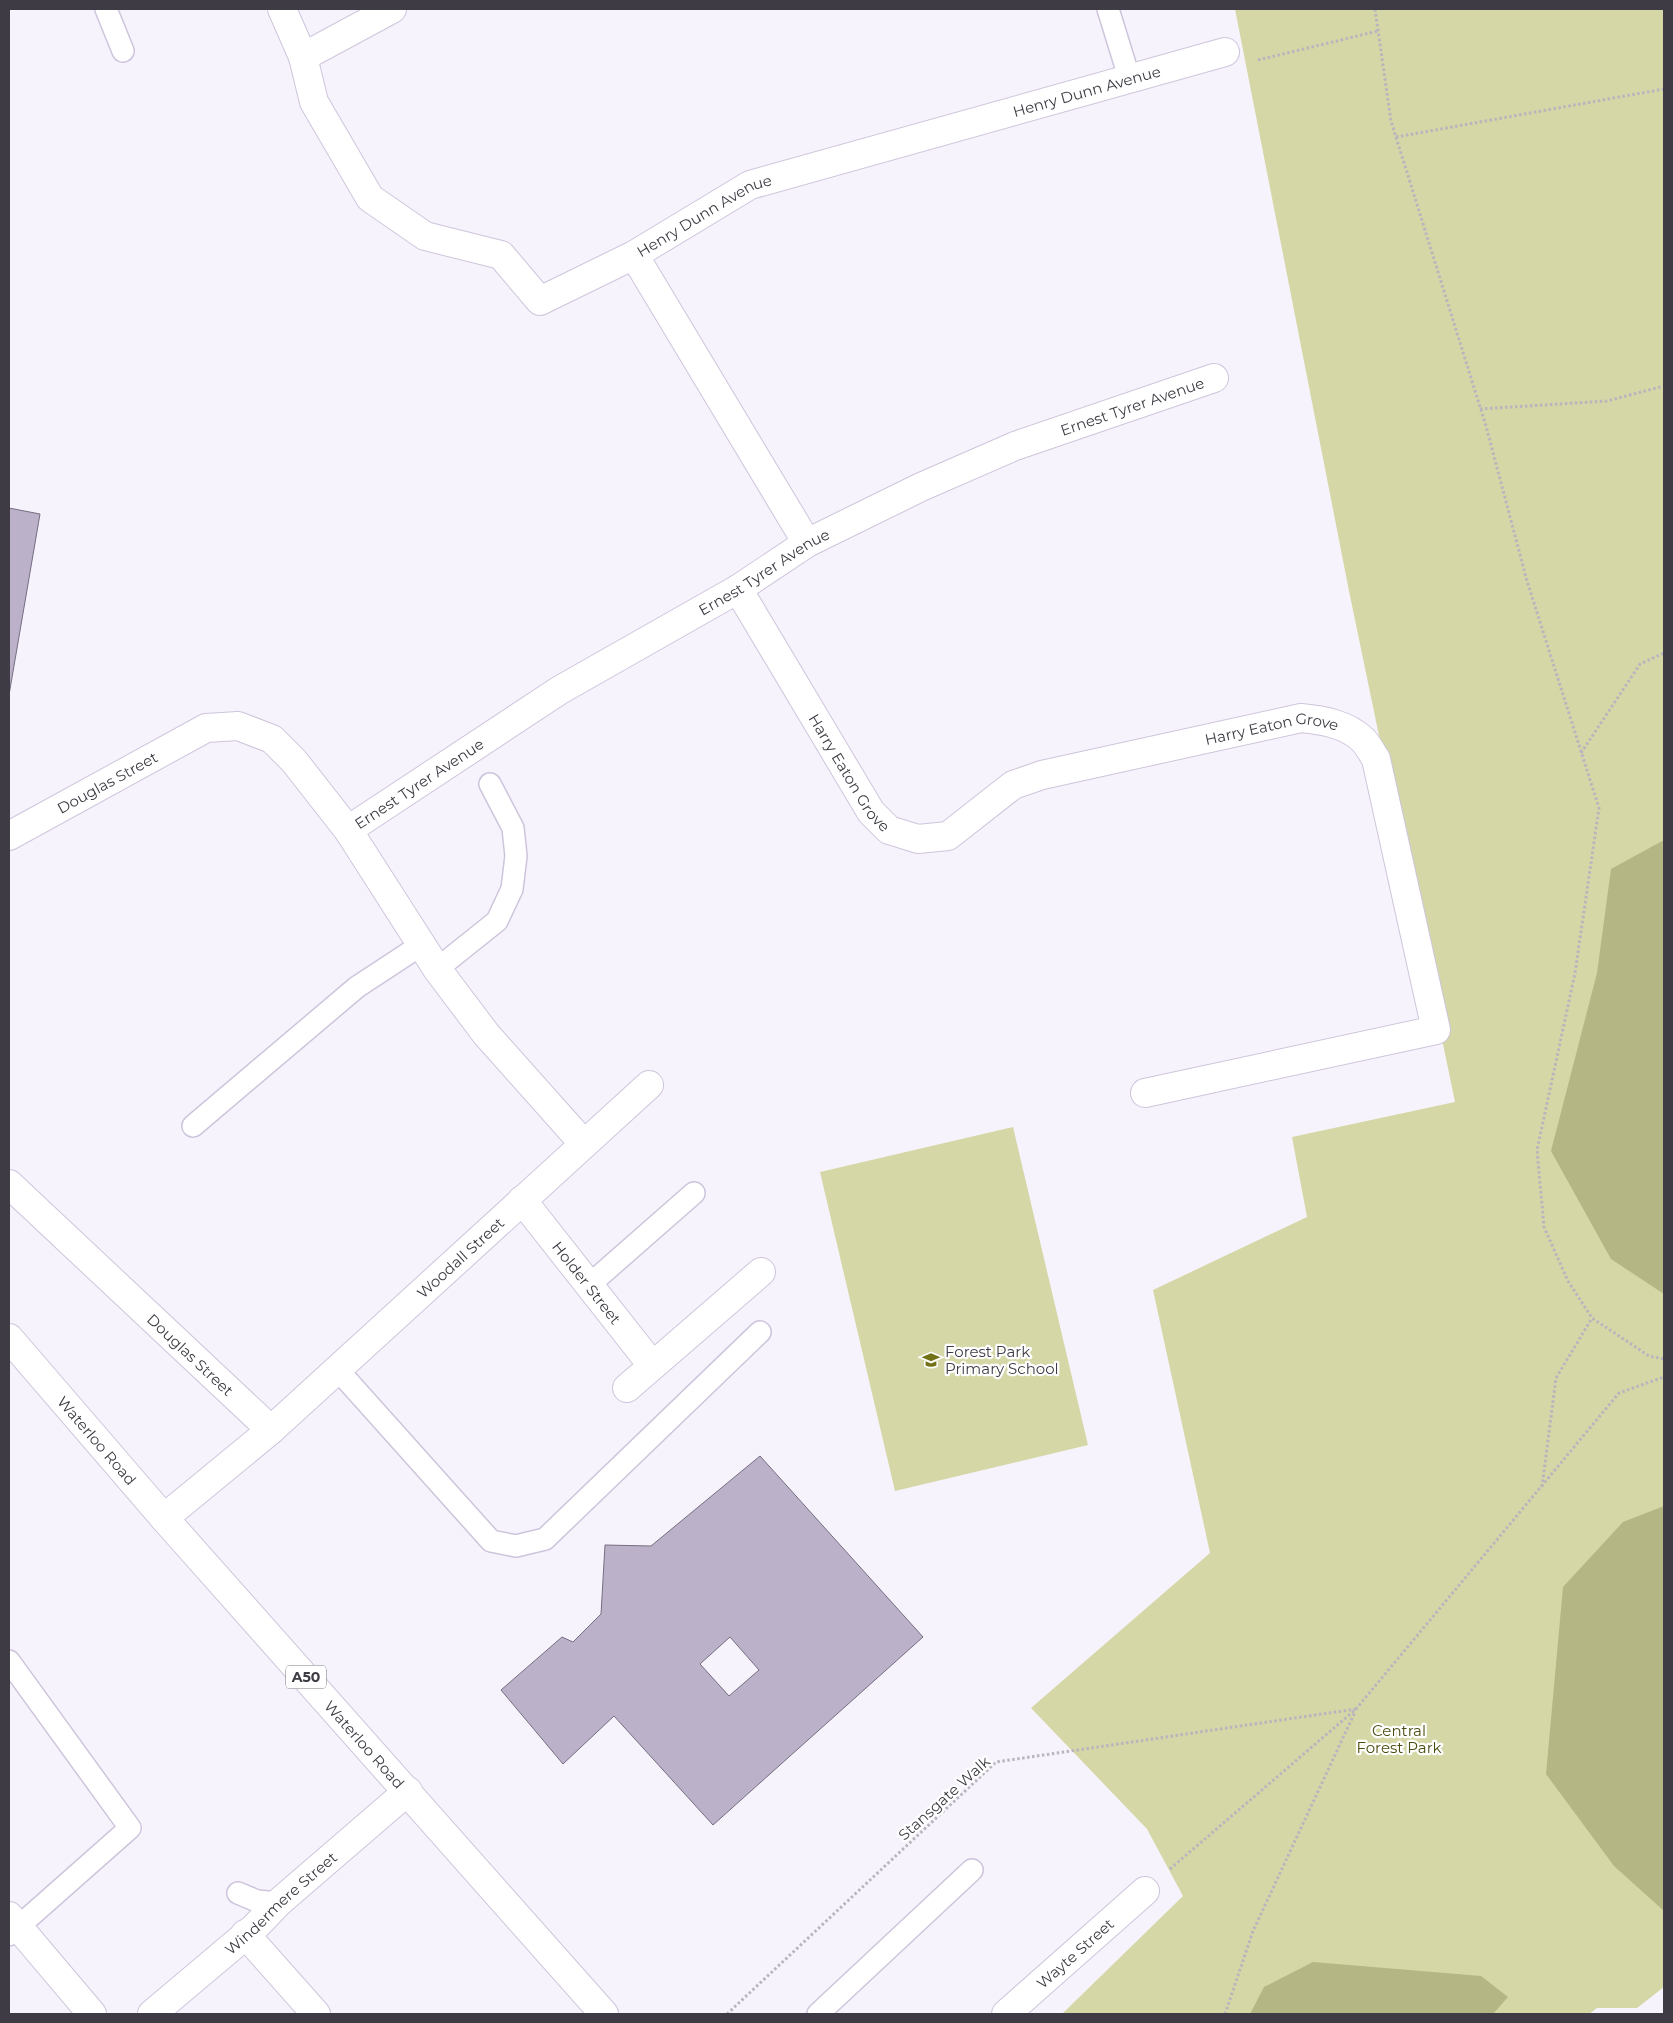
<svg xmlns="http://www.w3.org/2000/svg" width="1673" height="2023" viewBox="0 0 1673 2023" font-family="Montserrat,sans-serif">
  <rect width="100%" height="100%" fill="#f7f3fc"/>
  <!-- green -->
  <g fill="#d5d7a6">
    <path d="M1235 9H1664V1987L1637 2008H1597L1589 2014H1062L1183 1896 1147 1829 1031 1708 1210 1553 1153 1290 1307 1217 1292 1137 1455 1102 1349 591Z"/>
    <path d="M1013 1127 1088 1445 895 1491 820 1172Z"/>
  </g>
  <!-- forest -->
  <g fill="#b4b683">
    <path d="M1664 840V1294L1611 1259 1551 1151 1597 973 1611 869Z"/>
    <path d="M1664 1506V1911L1614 1866 1546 1774 1563 1587 1623 1522Z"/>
    <path d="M1313 1962 1481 1976 1508 1997 1493 2014H1250L1264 1987Z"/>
  </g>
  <!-- building -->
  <g fill="#bbb2c9" stroke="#756d81" fill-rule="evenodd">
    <path d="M9 508 40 514 9 695Z"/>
    <path d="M760 1456 923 1637 713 1825 614 1716 563 1764 501 1690 562 1637 573 1642 601 1614 605 1545 651 1546ZM730 1637 759 1670 729 1696 700 1664Z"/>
  </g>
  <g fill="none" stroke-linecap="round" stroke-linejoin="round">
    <!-- lane casing -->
    <g stroke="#cec5dc" stroke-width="24">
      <g id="lane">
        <path d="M106 9 123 51"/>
        <path d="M1108 9 1129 77"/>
        <path d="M437 969 497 921 512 889 516 856 513 828 490 784"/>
        <path d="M193 1126 357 987 421 945"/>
        <path d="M588 1286 694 1193"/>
        <path d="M337 1369 491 1541 516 1546 545 1539 760 1332"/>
        <path d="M9 1661 130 1828 9 1935"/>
        <path d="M238 1893 257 1901 278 1903"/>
        <path d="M818 2014 972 1870"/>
      </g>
    </g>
    <!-- street casing -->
    <g stroke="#cec5dc" stroke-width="30">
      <g id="street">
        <path id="s1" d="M282 9 303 57 314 102 370 198 425 236 501 255 540 301 634 255 750 185 1225 52"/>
        <path d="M303 57 392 9"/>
        <path d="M634 255 807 543"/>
        <path id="s2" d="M738 589 871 812 889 830 918 839 948 836 1013 785 1042 775 1301 718C1322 720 1347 724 1363 740 1368 745 1372 753 1376 759L1436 1030 1145 1093"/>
        <path id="s3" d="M348 830 560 690 738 589 807 543 921 487 1015 446 1214 378"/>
        <path id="s4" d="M9 836 206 728 238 726 272 739 294 761 348 830 437 969 486 1034 584 1144"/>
        <path id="s5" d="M9 1184 271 1430 164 1518"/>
        <path id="s6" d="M522 1200 652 1365"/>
        <path d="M627 1388 761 1272"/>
        <path id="s7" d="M271 1430 649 1085"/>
        <path d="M9 1916 92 2014"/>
        <path d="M245 1934 316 2014"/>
        <path id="s8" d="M152 2014 254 1928 278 1903 408 1791"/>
        <path id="s9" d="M1006 2014 1145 1891"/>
      </g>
    </g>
    <!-- highway casing -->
    <g stroke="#cec5dc" stroke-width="30">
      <g id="highway">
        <path id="s10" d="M9 1338 164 1518 604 2014"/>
      </g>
    </g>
    <!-- path -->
    <g stroke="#b9b5be" stroke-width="3" stroke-dasharray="2.5 2.5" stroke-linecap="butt">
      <path d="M1375 9 1391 121 1486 426 1527 581 1599 808 1575 973 1537 1150 1544 1227 1568 1281 1592 1318 1649 1356 1664 1359"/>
      <path d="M1258 60 1378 31"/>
      <path d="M1396 137 1664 89"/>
      <path d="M1480 409 1607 401 1664 386"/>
      <path d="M1581 753 1640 664 1664 653"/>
      <path d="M1542 1487 1556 1378 1592 1318"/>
      <path d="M1170 1869 1356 1709 1619 1393 1664 1377"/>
      <path d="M727 2014 996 1762 1356 1709"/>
      <path d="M1225 2014 1253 1931 1355 1712"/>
    </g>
    <!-- lane -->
    <use href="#lane" stroke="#fff" stroke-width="21"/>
    <!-- street -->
    <use href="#street" stroke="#fff" stroke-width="28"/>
    <!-- highway -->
    <use href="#highway" stroke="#fff" stroke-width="28"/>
  </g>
  <!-- icons -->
  <defs>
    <g id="school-bare" transform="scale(1.35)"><path d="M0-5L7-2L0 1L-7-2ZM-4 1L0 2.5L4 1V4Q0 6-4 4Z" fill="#727115" stroke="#fff" stroke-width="2.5" paint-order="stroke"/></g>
  </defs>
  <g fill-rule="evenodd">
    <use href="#school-bare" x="931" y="1360"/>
  </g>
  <g text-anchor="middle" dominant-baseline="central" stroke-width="4.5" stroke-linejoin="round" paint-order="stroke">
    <!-- shield labels -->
    <rect fill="#fff" stroke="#78767c" stroke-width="1" x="286" y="1665.5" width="40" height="23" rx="4"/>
    <g font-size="14" font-weight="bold" fill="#3e3b44">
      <text x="306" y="1677">A50</text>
    </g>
    <!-- street labels -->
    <g font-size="15" fill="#3e3b44" stroke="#fff">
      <text stroke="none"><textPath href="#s1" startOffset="1005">Henry Dunn Avenue</textPath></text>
      <text stroke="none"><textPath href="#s1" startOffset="601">Henry Dunn Avenue</textPath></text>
      <text stroke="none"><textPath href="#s3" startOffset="895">Ernest Tyrer Avenue</textPath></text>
      <text stroke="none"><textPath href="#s3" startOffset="490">Ernest Tyrer Avenue</textPath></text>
      <text stroke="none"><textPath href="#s2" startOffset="694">Harry Eaton Grove</textPath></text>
      <text stroke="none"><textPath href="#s2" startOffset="215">Harry Eaton Grove</textPath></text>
      <text stroke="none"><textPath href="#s4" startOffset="112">Douglas Street</textPath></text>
      <text stroke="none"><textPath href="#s3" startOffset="85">Ernest Tyrer Avenue</textPath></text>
      <text stroke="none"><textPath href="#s7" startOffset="256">Woodall Street</textPath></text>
      <text stroke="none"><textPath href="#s6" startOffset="105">Holder Street</textPath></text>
      <text stroke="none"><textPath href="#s5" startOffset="249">Douglas Street</textPath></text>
      <text stroke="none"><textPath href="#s10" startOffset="135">Waterloo Road</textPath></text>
      <text stroke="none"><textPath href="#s10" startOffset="540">Waterloo Road</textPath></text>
      <text transform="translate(944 1798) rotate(-42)">Stansgate Walk</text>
      <text stroke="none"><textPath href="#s8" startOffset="170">Windermere Street</textPath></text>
      <text stroke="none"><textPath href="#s9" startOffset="92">Wayte Street</textPath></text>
    </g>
    <!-- poi labels -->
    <g font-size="15" fill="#3e3b44" stroke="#fff" text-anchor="start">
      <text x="945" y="1351">Forest Park<tspan x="945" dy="17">Primary School</tspan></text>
    </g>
    <!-- park labels -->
    <g font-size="15" fill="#4c4c10" stroke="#fff">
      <text x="1399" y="1730">Central<tspan x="1399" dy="17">Forest Park</tspan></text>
    </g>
  </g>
  <!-- border -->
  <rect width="1673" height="2023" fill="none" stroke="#3e3b44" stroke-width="20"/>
</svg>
